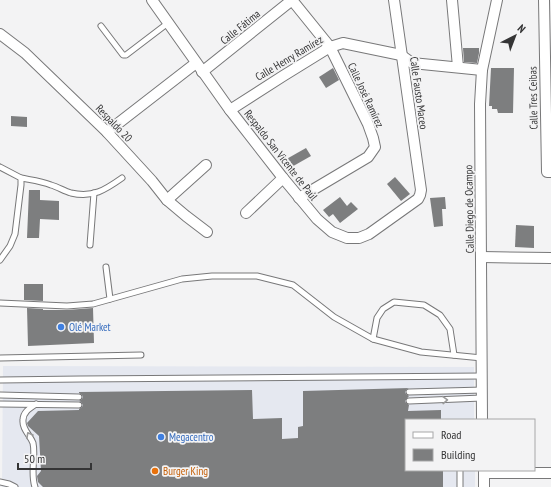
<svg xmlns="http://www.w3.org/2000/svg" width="551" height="487" viewBox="0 0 551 487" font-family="'PT Sans Narrow',sans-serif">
  <rect width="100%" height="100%" fill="#f3f3f4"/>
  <!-- built -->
  <path fill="#e5e8f0" d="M3 366 474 367V420H406V470H475V487H2Z"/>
  <!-- building -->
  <g fill="#7d7e7f">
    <path d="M463 48H479V53L477 63 464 62Z"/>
    <path d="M333 68 339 80 326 88 319 77Z"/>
    <path d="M491 68H514L513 113H498L497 109H492V106H489Z"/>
    <path d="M11 116 27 117V127L11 126Z"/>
    <path d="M306 148 311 156 288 169 283 161Z"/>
    <path d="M395 177 410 194 401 201 387 184Z"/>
    <path d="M29 190H40V200L59 201V220L40 219 39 238H27Z"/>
    <path d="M340 197 347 206 351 202 358 209 340 223 333 214 329 217 323 210Z"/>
    <path d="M445 197 446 209H442L443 226 434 227 430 198Z"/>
    <path d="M516 225 534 226V248L515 247Z"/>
    <path d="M24 284H43V301L24 300Z"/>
    <path d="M27 308 43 309V310H67L93 308 94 343 28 346Z"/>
    <path d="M409 388 407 389 405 392 406 394 409 396 405 401 406 403 409 405 408 411 441 410V420H406V470H443V487H43L38 482 37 476 41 471 39 436 28 426 27 423 38 411 79 410V409L82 407 83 405 81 402 79 401 82 399 83 397 82 395 79 393V392L252 390 253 419 282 418V439L298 438V427L303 426V391Z"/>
  </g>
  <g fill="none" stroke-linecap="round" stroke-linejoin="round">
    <!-- lane casing -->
    <g stroke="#787879" stroke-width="7">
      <g id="lane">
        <path d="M101 26 123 55H126L168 23"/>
        <path d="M0 167 21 178V185L15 234 10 246 0 260"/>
        <path d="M21 178C31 180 41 181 51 185 58 187 64 191 71 193 93 198 105 190 122 178"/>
        <path d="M90 245 94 193"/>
        <path d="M106 267 110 299"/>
        <path d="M0 303 67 306 93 304 182 279 212 276H257L293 285 334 317 373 339 421 352 482 358"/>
        <path d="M373 339 377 318 383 309 394 302 424 305 440 315 450 329 454 355"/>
        <path d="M0 358 141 355"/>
        <path d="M0 380 80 379 482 376"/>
        <path d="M409 392 483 390"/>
        <path d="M0 395 79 397"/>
        <path d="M409 401 482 398"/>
        <path d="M0 404 79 405"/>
        <path d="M460 470V487"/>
        <path d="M0 482 9 484 15 487"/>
        <path d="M35 487C30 473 36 457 33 443 30 435 22 429 23 420 23 412 30 408 36 404"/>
      </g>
    </g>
    <!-- street casing -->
    <g stroke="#787879" stroke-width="12">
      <g id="street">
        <path d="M152 0 230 110 283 178 317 219 332 232 347 238H359L369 234 418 199 420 195 421 190 394 0"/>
        <path d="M292 0 330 47 368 124 373 138 375 147 368 157 299 198"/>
        <path d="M452 0 458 67"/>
        <path d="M544 0 547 172H551"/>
        <path d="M0 34 25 53 107 132 152 181 167 200 186 216 207 232"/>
        <path d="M202 72 292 0"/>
        <path d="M230 110 283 76 330 47 343 43 401 55 412 63 482 70"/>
        <path d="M107 132 196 63"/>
        <path d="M167 200 206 165"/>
        <path d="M246 213 283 178"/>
        <path d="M482 257 551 258"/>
        <path d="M482 420 480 104 482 70 497 0"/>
        <path d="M484 470V487"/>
        <path d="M484 473H551"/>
      </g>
    </g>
    <!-- lane -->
    <use href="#lane" stroke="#fff" stroke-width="5"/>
    <!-- street -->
    <use href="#street" stroke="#fff" stroke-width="10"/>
  </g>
  <!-- one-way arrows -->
  <defs><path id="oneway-chevron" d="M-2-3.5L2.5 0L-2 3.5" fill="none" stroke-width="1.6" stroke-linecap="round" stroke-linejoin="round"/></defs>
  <g stroke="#9a9a9a">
    <use href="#oneway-chevron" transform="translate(445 400) rotate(-2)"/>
    <use href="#oneway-chevron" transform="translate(29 435) rotate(-119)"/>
  </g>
  <!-- markers -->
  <g fill="#3f7fe0" stroke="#f3f3f4" stroke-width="1.5">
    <circle cx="61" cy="327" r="4"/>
    <circle cx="161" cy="437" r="4"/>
  </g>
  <circle fill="#e8710a" stroke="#f3f3f4" stroke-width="1.5" cx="155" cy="471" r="4"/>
  <g text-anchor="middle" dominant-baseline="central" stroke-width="3.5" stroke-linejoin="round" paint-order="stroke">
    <!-- street labels -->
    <g font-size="11" fill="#343435" stroke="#f3f3f4">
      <text transform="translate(240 27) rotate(-39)">Calle Fátima</text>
      <text transform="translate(289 58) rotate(-31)">Calle Henry Ramírez</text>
      <text transform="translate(419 93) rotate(82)">Calle Fausto Maceo</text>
      <text transform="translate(366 95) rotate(65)">Calle José Ramírez</text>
      <text transform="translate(533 98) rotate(-91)">Calle Tres Ceibas</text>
      <text transform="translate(114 123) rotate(46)">Respaldo 20</text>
      <text transform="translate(281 155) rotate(52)">Respaldo San Vicente de Paúl</text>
      <text transform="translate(469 209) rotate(-91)">Calle Diego de Ocampo</text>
    </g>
    <!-- shop labels -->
    <g font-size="11" fill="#366cbe" stroke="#f3f3f4" text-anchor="start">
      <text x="69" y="327">Olé Market</text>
      <text x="169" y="437">Megacentro</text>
    </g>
    <!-- food labels -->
    <g font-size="11" fill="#c56008" stroke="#f3f3f4" text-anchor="start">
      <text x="163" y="471">Burger King</text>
    </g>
  </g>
  <!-- legend -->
  <rect x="405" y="419" width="130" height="52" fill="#f3f3f4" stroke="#a7a7a8"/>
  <rect x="413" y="432" width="20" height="6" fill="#ffffff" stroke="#a7a7a8"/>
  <text x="441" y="439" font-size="12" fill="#343435">Road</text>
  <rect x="413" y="449" width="20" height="12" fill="#7d7e7f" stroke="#a7a7a8"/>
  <text x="441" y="459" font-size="12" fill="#343435">Building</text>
  <!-- north arrow -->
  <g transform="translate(515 36) rotate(42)" stroke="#f3f3f4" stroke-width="3" paint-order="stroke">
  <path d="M0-3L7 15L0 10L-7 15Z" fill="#343435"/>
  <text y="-6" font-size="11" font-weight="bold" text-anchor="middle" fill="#343435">N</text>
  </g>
  <!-- scale -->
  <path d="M18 463v6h73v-6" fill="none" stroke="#343435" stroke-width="2"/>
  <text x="24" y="463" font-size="12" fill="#343435" stroke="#f3f3f4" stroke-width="3" paint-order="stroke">50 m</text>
</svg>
